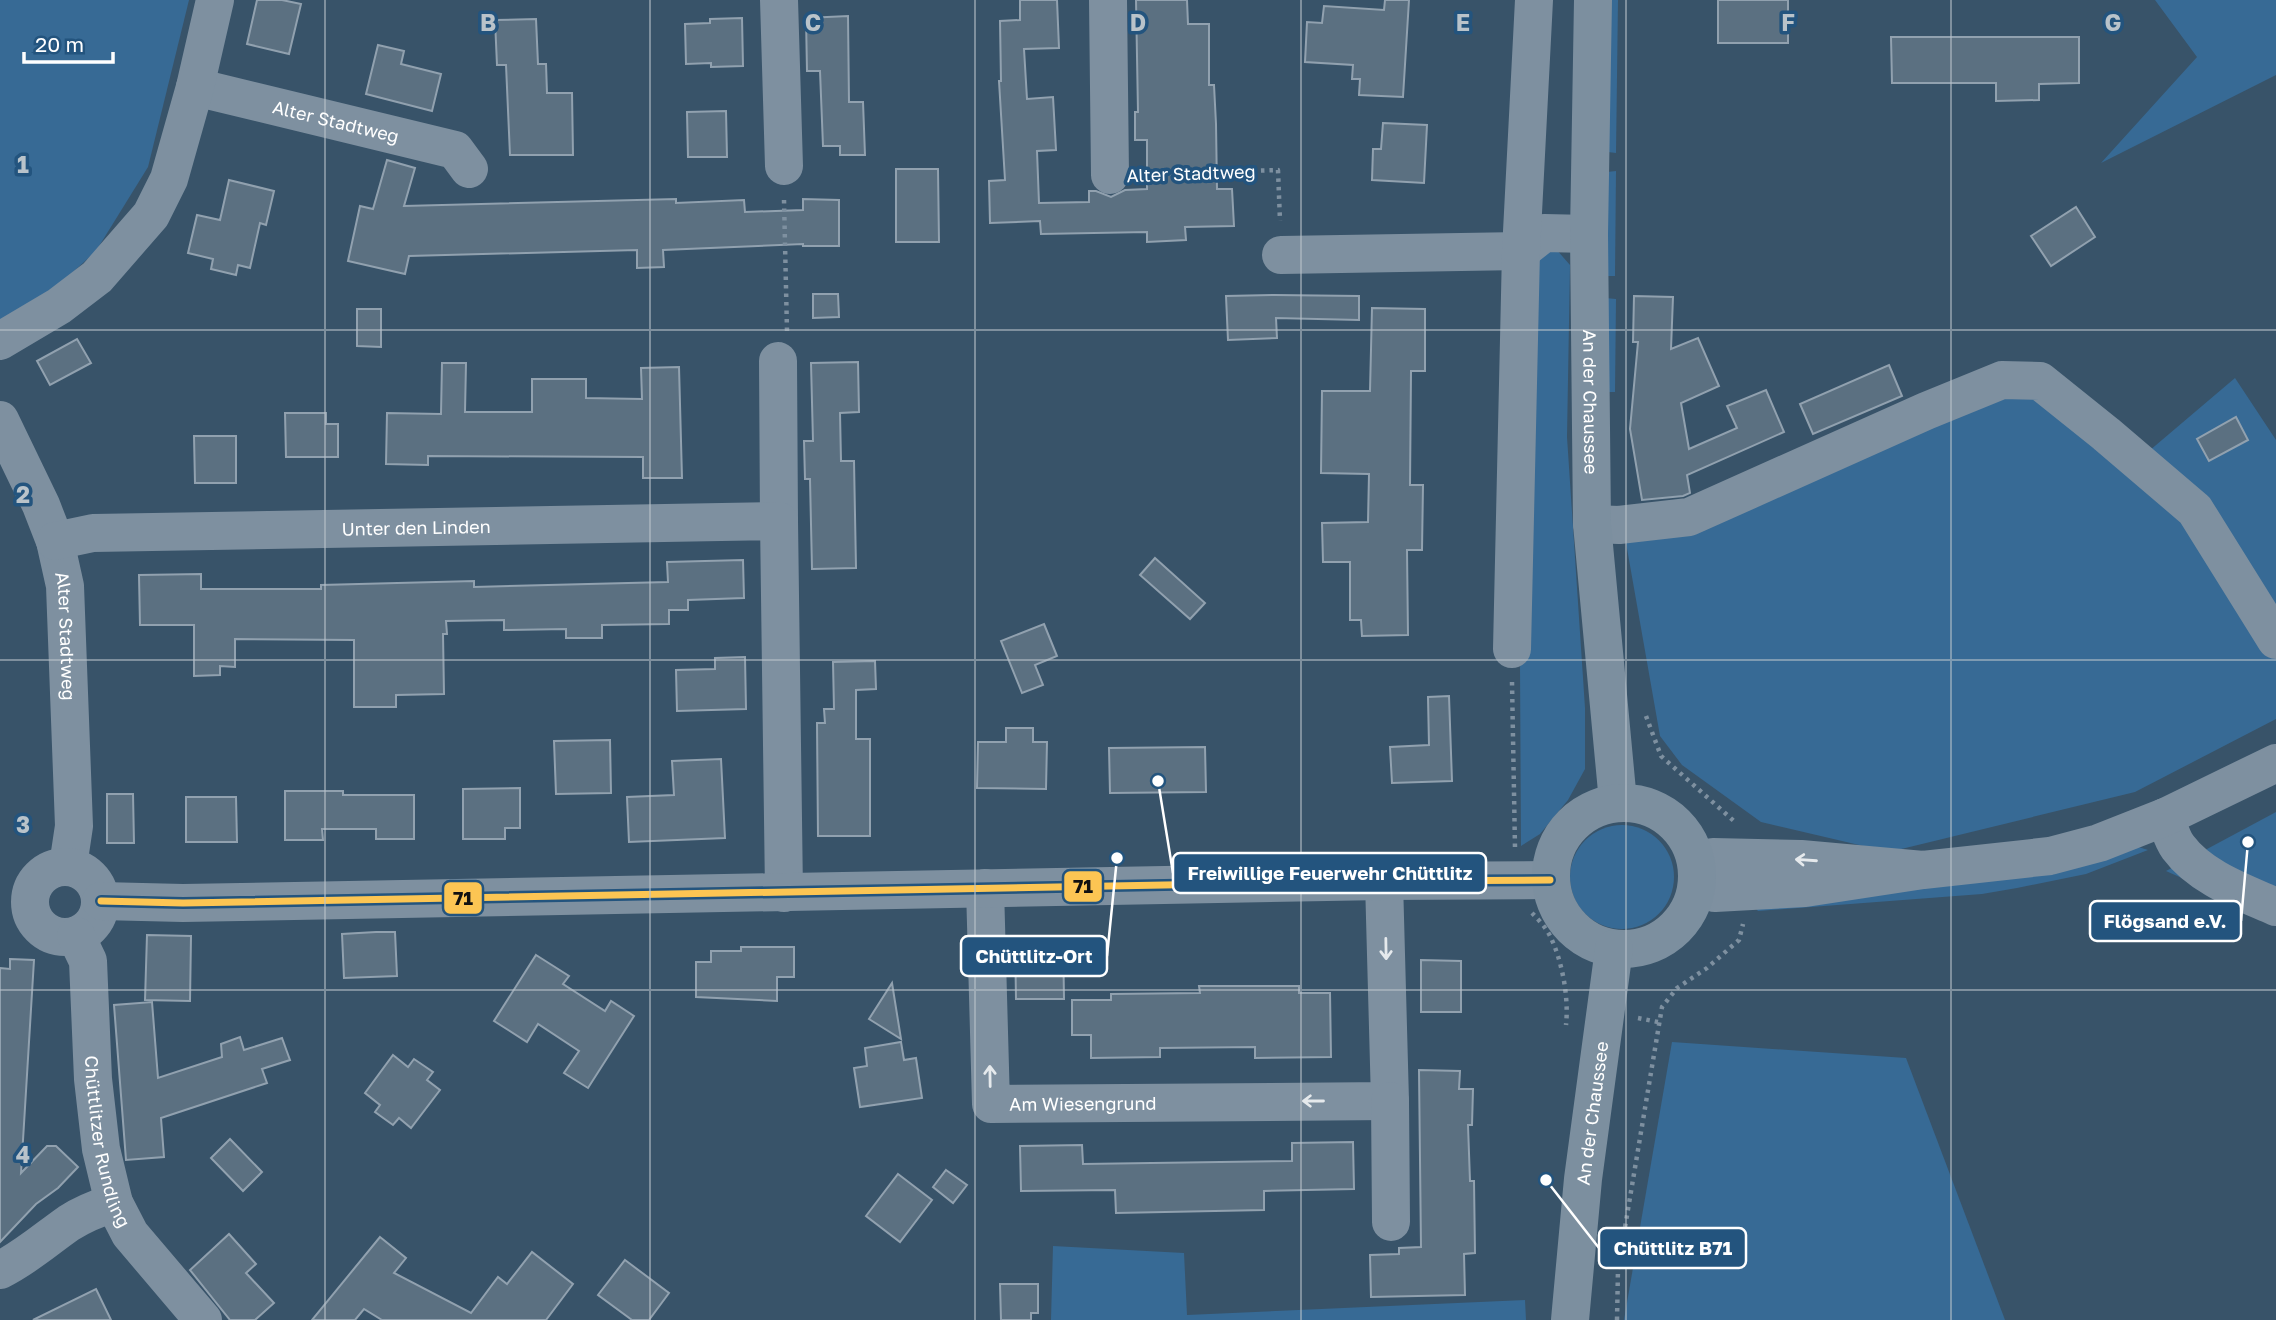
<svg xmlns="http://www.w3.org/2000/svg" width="2276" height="1320" viewBox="0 0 2276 1320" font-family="'Golos Text',sans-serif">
  <rect width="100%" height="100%" fill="#385369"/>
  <!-- green -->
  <g fill="#376a95">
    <path d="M0 0H189L148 167 96 251 60 284 0 320Z"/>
    <path d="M1611 0H1618L1616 153 1608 152Z"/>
    <path d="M2155 0H2276V75L2101 163 2197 57Z"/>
    <path d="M1616 171 1615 276H1607V172Z"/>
    <path d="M1556 249 1570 265 1567 437 1585 708V769L1568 800 1540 834 1521 846 1520 665 1535 252Z"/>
    <path d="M1605 298 1616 299 1615 392H1605Z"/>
    <path d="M2042 371 2149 451 2235 378 2276 440V719L2135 792 1889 852 1761 822 1682 765 1660 736 1625 537Z"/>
    <path d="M2276 812V920L2166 871Z"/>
    <circle cx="1622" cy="877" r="52"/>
    <path d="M2132 845 2148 850 2086 874 2017 888 1982 894 1758 911 1749 901Z"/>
    <path d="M1672 1042 1906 1058 2005 1320H1624Z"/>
    <path d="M1053 1246 1184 1253 1187 1315 1525 1300 1526 1320H1051Z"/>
  </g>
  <!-- building -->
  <g fill="#5b7081" stroke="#91a1af" stroke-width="2">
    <path d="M257 0H282L301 4 289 54 247 44Z"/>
    <path d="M1020 0H1057L1059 48 1024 49 1027 99 1053 97 1056 150 1037 151 1039 203 1089 202V191H1096L1111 197 1125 190 1147 189V140H1135V112H1138L1136 0H1187L1188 24H1209V85H1214L1216 124 1217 189H1232L1234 226 1185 227 1186 240 1147 242V232L1041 234 1040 221 990 223 989 181 1005 180 999 81H1001L1000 21 1020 20Z"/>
    <path d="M1385 0H1409L1403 97 1359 95 1360 79H1352L1353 65 1305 62 1307 22 1322 23 1324 6 1384 10Z"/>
    <rect x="1718" y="0" width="70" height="43"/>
    <path d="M848 16 849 102H863L865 155H840V146H823L820 71H807L806 18Z"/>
    <path d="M742 18 743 66 711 67V63L686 64 685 24 710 23V19Z"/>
    <path d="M536 19 538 64H546L547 93H572L573 155H510L506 65H497L495 20Z"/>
    <path d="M1891 37H2079V83L2039 84V100L1996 101V83H1892Z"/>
    <path d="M378 45 404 51 401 64 441 74 432 111 366 94Z"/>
    <path d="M726 111 727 157H688L687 112Z"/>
    <path d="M1383 123 1427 125 1424 183 1372 180 1373 149H1381Z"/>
    <path d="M387 160 415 168 404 206 676 199V203L744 200 745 212 803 210V199L839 200V246H803V244L663 250 664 267 637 268V250L409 256 405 274 348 261 360 206 373 209Z"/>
    <path d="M896 169H938L939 242H896Z"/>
    <path d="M229 180 274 191 266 225 260 223 250 268 238 265 236 275 211 269 213 259 188 253 197 215 220 220Z"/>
    <path d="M2076 207 2095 237 2051 266 2031 236Z"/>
    <path d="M813 294H838L839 317 813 318Z"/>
    <path d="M1275 295 1359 296V320L1276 318 1277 338 1228 340 1226 296Z"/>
    <path d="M1634 296 1673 297 1671 349 1698 338 1719 386 1681 403 1689 449 1737 428 1727 406 1766 390 1784 432 1687 475 1690 493 1683 496 1642 500 1630 429 1638 342H1633Z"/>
    <path d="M1372 308 1425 309V371H1411L1410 485H1423L1422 550H1407L1408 635 1362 636 1361 620H1350V562H1323L1322 523 1368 522 1369 474 1321 473 1322 391H1370Z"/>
    <path d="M357 309H381V347L357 346Z"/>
    <path d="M77 339 91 363 50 385 37 361Z"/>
    <path d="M858 362 859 412 840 413 841 461H854L856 568 812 569 810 479H805L804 441H813L811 363Z"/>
    <path d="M442 363H466L465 412H532V379H586V398L642 399 641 368 679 367 682 478H643V457L428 456V465L386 464 387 413 441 414Z"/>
    <path d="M1889 365 1902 396 1813 434 1800 404Z"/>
    <path d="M285 413H326V424H338V457H286Z"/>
    <path d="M2236 417 2248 440 2209 461 2197 439Z"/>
    <path d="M194 436H236V483H195Z"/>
    <path d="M1155 558 1205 603 1190 619 1140 575Z"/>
    <path d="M743 560 744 598 688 600V610H669V624L602 625V638H566V629L504 630V620L446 621 447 634H443L444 694 396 695V707H354V640L235 639V667L220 666V675L194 676V625H140L139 575 201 574V589H321V585L474 581V587L668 582 667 562Z"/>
    <path d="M1044 624 1057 656 1035 665 1043 685 1022 693 1001 641Z"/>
    <path d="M745 657 746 709 677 711 676 670 715 669V658Z"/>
    <path d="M875 661 876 689 856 690V739H870V836H818L817 723H825L824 709H834L833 662Z"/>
    <path d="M1449 696 1452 781 1392 783 1390 747 1429 745 1428 697Z"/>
    <path d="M1006 728H1033V742H1047L1046 789 977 788 978 742H1006Z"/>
    <path d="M610 740 611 793 556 794 554 741Z"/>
    <path d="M1205 747 1206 792 1110 793 1109 748Z"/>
    <path d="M721 759 725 838 629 842 627 797 674 795 672 761Z"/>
    <path d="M520 788V828H505V839H463V789Z"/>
    <path d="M285 791H343V795H414V839H376V829H322L323 840H285Z"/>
    <path d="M107 794H133L134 843H107Z"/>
    <path d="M186 797H236L237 842H186Z"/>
    <path d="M376 932H395L397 976 344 978 342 934Z"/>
    <path d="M147 935 191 936 190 1001 145 1000Z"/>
    <path d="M1063 936 1064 999H1016L1015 937Z"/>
    <path d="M741 947H794V977H777V1001L696 997V962H711V951H741Z"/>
    <path d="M536 955 569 976 563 984 605 1011 611 1001 634 1016 588 1088 564 1073 579 1051 538 1024 527 1042 494 1021Z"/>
    <path d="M10 959 34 960 21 1173 47 1146H56L78 1167 58 1188 36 1204 0 1242V968L10 969Z"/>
    <path d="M1421 960 1461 961V1012H1421Z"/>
    <path d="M892 983 901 1039 869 1019Z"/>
    <path d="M1199 986H1299V993H1330L1331 1057 1255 1058V1047L1160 1048V1057L1091 1058V1035H1072V1000H1111V994L1200 993Z"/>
    <path d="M152 1002 158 1078 222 1057 221 1044 240 1037 244 1050 282 1038 290 1060 262 1069 267 1083 161 1118 164 1157 126 1160 114 1005Z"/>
    <path d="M901 1042 904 1060 916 1058 922 1098 860 1107 854 1068 867 1066 865 1048Z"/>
    <path d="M393 1055 408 1067 414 1059 433 1072 427 1080 440 1090 411 1128 399 1118 393 1125 375 1112 380 1105 365 1093Z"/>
    <path d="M1419 1070 1460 1071 1459 1089H1473L1472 1125H1468L1470 1181H1474L1475 1253 1464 1254 1465 1295 1371 1297 1370 1255 1399 1254V1248L1421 1247Z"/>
    <path d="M230 1139 262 1172 243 1191 211 1158Z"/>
    <path d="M1353 1142 1354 1189 1264 1191V1210L1116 1213 1115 1190 1021 1191 1020 1146 1082 1145 1083 1164 1292 1161V1143Z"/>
    <path d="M946 1170 967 1185 953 1203 933 1187Z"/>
    <path d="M898 1174 932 1200 900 1242 866 1216Z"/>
    <path d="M229 1234 256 1264 246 1273 274 1303 255 1320H230L190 1270Z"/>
    <path d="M380 1237 406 1258 394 1273 471 1313 498 1277 507 1284 532 1252 573 1284 546 1320H382L364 1309 355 1320H312Z"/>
    <path d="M625 1260 669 1293 649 1320H632L598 1295Z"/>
    <path d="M1000 1284H1038V1313H1031V1320H1001Z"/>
    <path d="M96 1289 111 1320H33Z"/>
  </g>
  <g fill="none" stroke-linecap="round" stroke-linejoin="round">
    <!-- path -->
    <g stroke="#7e90a0" stroke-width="4.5" stroke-dasharray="3.5 5" stroke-linecap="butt">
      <path d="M1142 174 1278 170 1280 221"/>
      <path d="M784 200 787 331"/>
      <path d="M1512 682 1515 848"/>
      <path d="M1646 716 1661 756 1735 822"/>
      <path d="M1532 913C1538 919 1545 927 1549 934 1562 959 1569 997 1566 1025"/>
      <path d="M1638 1018 1658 1022"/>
      <path d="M1617 1320 1618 1269 1662 1007 1677 988 1707 968 1739 940 1743 924"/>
    </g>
    <!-- minor -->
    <g stroke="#7e90a0" stroke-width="38">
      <path d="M779 0 784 166"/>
      <path d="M1108 0 1110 175"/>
      <path id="s1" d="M195 87 455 150 469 169"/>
      <path d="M1281 255 1521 251 1544 233 1589 234"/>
      <path d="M0 341 59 306 97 277 151 215 169 179 195 87 215 0"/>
      <path d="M778 361 779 521"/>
      <path id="s2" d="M0 420 41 505 55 541 65 586 74 826 68 866"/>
      <path d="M1592 524 1619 525 1689 517 1926 411 2002 380 2040 381 2106 434 2195 510 2276 640"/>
      <path id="s3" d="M55 541 93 533 779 521 784 893"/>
      <path d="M1512 649 1521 251 1534 0"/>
      <path d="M2165 817C2169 827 2172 839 2178 847 2201 878 2242 892 2276 907"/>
      <circle cx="65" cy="902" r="35"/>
      <path d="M1923 870 1801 859 1713 857 1698 876 1715 893 1805 888 1923 870 2050 856 2099 843 2165 817 2276 763"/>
      <path id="s4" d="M985 888 991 1104 1390 1101 1384 881"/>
      <path d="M101 901 183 903 1384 881 1550 880"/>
      <path id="s5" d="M76 936 88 961 93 1079 101 1149 114 1203 130 1234 203 1320"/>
      <path d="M1390 1101 1391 1222"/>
      <path d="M0 1270C25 1258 46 1239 69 1223 83 1214 98 1208 114 1203"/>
    </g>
    <!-- major -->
    <g stroke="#7c8f9f" stroke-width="38">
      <path id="s6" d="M1593 0 1589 234 1592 524 1618 802"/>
      <circle cx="1624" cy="876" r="73"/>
      <path id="s7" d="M1570 1320 1583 1179 1614 949"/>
    </g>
    <!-- bus-1 casing -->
    <g stroke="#23547e" stroke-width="12">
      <path id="bus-1" d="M101 901 183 903 1384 881 1550 880"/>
    </g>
    <!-- bus-1 -->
    <use href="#bus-1" stroke="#fcc553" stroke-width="7"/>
  </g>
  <!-- one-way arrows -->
  <defs><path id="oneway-shaft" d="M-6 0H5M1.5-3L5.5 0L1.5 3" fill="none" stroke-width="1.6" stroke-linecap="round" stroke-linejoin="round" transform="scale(1.75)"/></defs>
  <g stroke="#e5e9ec">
    <use href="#oneway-shaft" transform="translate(1806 860) rotate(-176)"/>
    <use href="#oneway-shaft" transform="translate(1386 949) rotate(89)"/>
    <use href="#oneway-shaft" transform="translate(990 1076) rotate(-91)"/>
    <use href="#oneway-shaft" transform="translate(1313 1101) rotate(180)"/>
  </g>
  <!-- grid -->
  <path fill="none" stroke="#b9c3ca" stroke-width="2" stroke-opacity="0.55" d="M325 0V1320M650 0V1320M975 0V1320M1301 0V1320M1626 0V1320M1951 0V1320M0 330H2276M0 660H2276M0 990H2276"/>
  <g text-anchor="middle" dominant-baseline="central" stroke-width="7" stroke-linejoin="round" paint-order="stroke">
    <!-- street labels -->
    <g font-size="18" fill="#fff" stroke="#23547e">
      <text stroke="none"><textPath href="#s1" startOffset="145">Alter Stadtweg</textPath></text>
      <text transform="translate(1191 173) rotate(-2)">Alter Stadtweg</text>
      <text stroke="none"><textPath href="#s6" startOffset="402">An der Chaussee</textPath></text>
      <text stroke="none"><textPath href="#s3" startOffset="362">Unter den Linden</textPath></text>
      <text stroke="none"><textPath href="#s2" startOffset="229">Alter Stadtweg</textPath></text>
      <text stroke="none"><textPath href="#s4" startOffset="308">Am Wiesengrund</textPath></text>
      <text stroke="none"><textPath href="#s7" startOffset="208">An der Chaussee</textPath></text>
      <text stroke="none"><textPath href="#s5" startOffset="210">Chüttlitzer Rundling</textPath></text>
    </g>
  </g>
  <g font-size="23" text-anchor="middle" font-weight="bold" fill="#b9c3ca" stroke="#23547e" stroke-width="7" stroke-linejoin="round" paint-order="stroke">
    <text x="488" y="31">B</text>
    <text x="813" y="31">C</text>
    <text x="1138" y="31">D</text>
    <text x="1463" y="31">E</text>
    <text x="1788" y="31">F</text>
    <text x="2113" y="31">G</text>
    <text x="23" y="173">1</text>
    <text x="23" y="503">2</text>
    <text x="23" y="833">3</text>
    <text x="23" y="1163">4</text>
  </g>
  <!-- callouts -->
  <path fill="none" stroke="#fff" stroke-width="2.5" d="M1158 781L1173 873M2248 842L2241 921M1117 858L1107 956M1546 1180L1599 1248"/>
  <g fill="#fff" stroke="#23547e" stroke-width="2.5">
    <circle cx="1158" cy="781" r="7"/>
    <circle cx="2248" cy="842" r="7"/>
    <circle cx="1117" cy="858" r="7"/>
    <circle cx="1546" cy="1180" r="7"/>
  </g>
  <g fill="#23547e" stroke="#fff" stroke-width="2.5">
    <rect x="1173" y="853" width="313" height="40" rx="7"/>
    <rect x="2090" y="901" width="151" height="40" rx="7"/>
    <rect x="961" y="936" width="146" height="40" rx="7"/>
    <rect x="1599" y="1228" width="147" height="40" rx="7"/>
  </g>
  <g font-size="19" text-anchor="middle" font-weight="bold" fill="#fff">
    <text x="1330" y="880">Freiwillige Feuerwehr Chüttlitz</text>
    <text x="2165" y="928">Flögsand e.V.</text>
    <text x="1034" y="963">Chüttlitz-Ort</text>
    <text x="1673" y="1255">Chüttlitz B71</text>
  </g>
  <g stroke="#23547e" stroke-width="2.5">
    <rect x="1063" y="870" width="40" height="33" rx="7" fill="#fcc553"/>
    <rect x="443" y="881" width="40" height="34" rx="7" fill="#fcc553"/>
  </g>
  <g font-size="19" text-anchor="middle" font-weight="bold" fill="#111">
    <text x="1083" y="893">71</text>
    <text x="463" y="905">71</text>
  </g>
  <!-- scale -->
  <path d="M24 52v10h89v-10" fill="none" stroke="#ffffff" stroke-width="3.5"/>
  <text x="35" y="52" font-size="21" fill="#ffffff" stroke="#23547e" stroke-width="5" paint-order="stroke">20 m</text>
</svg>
